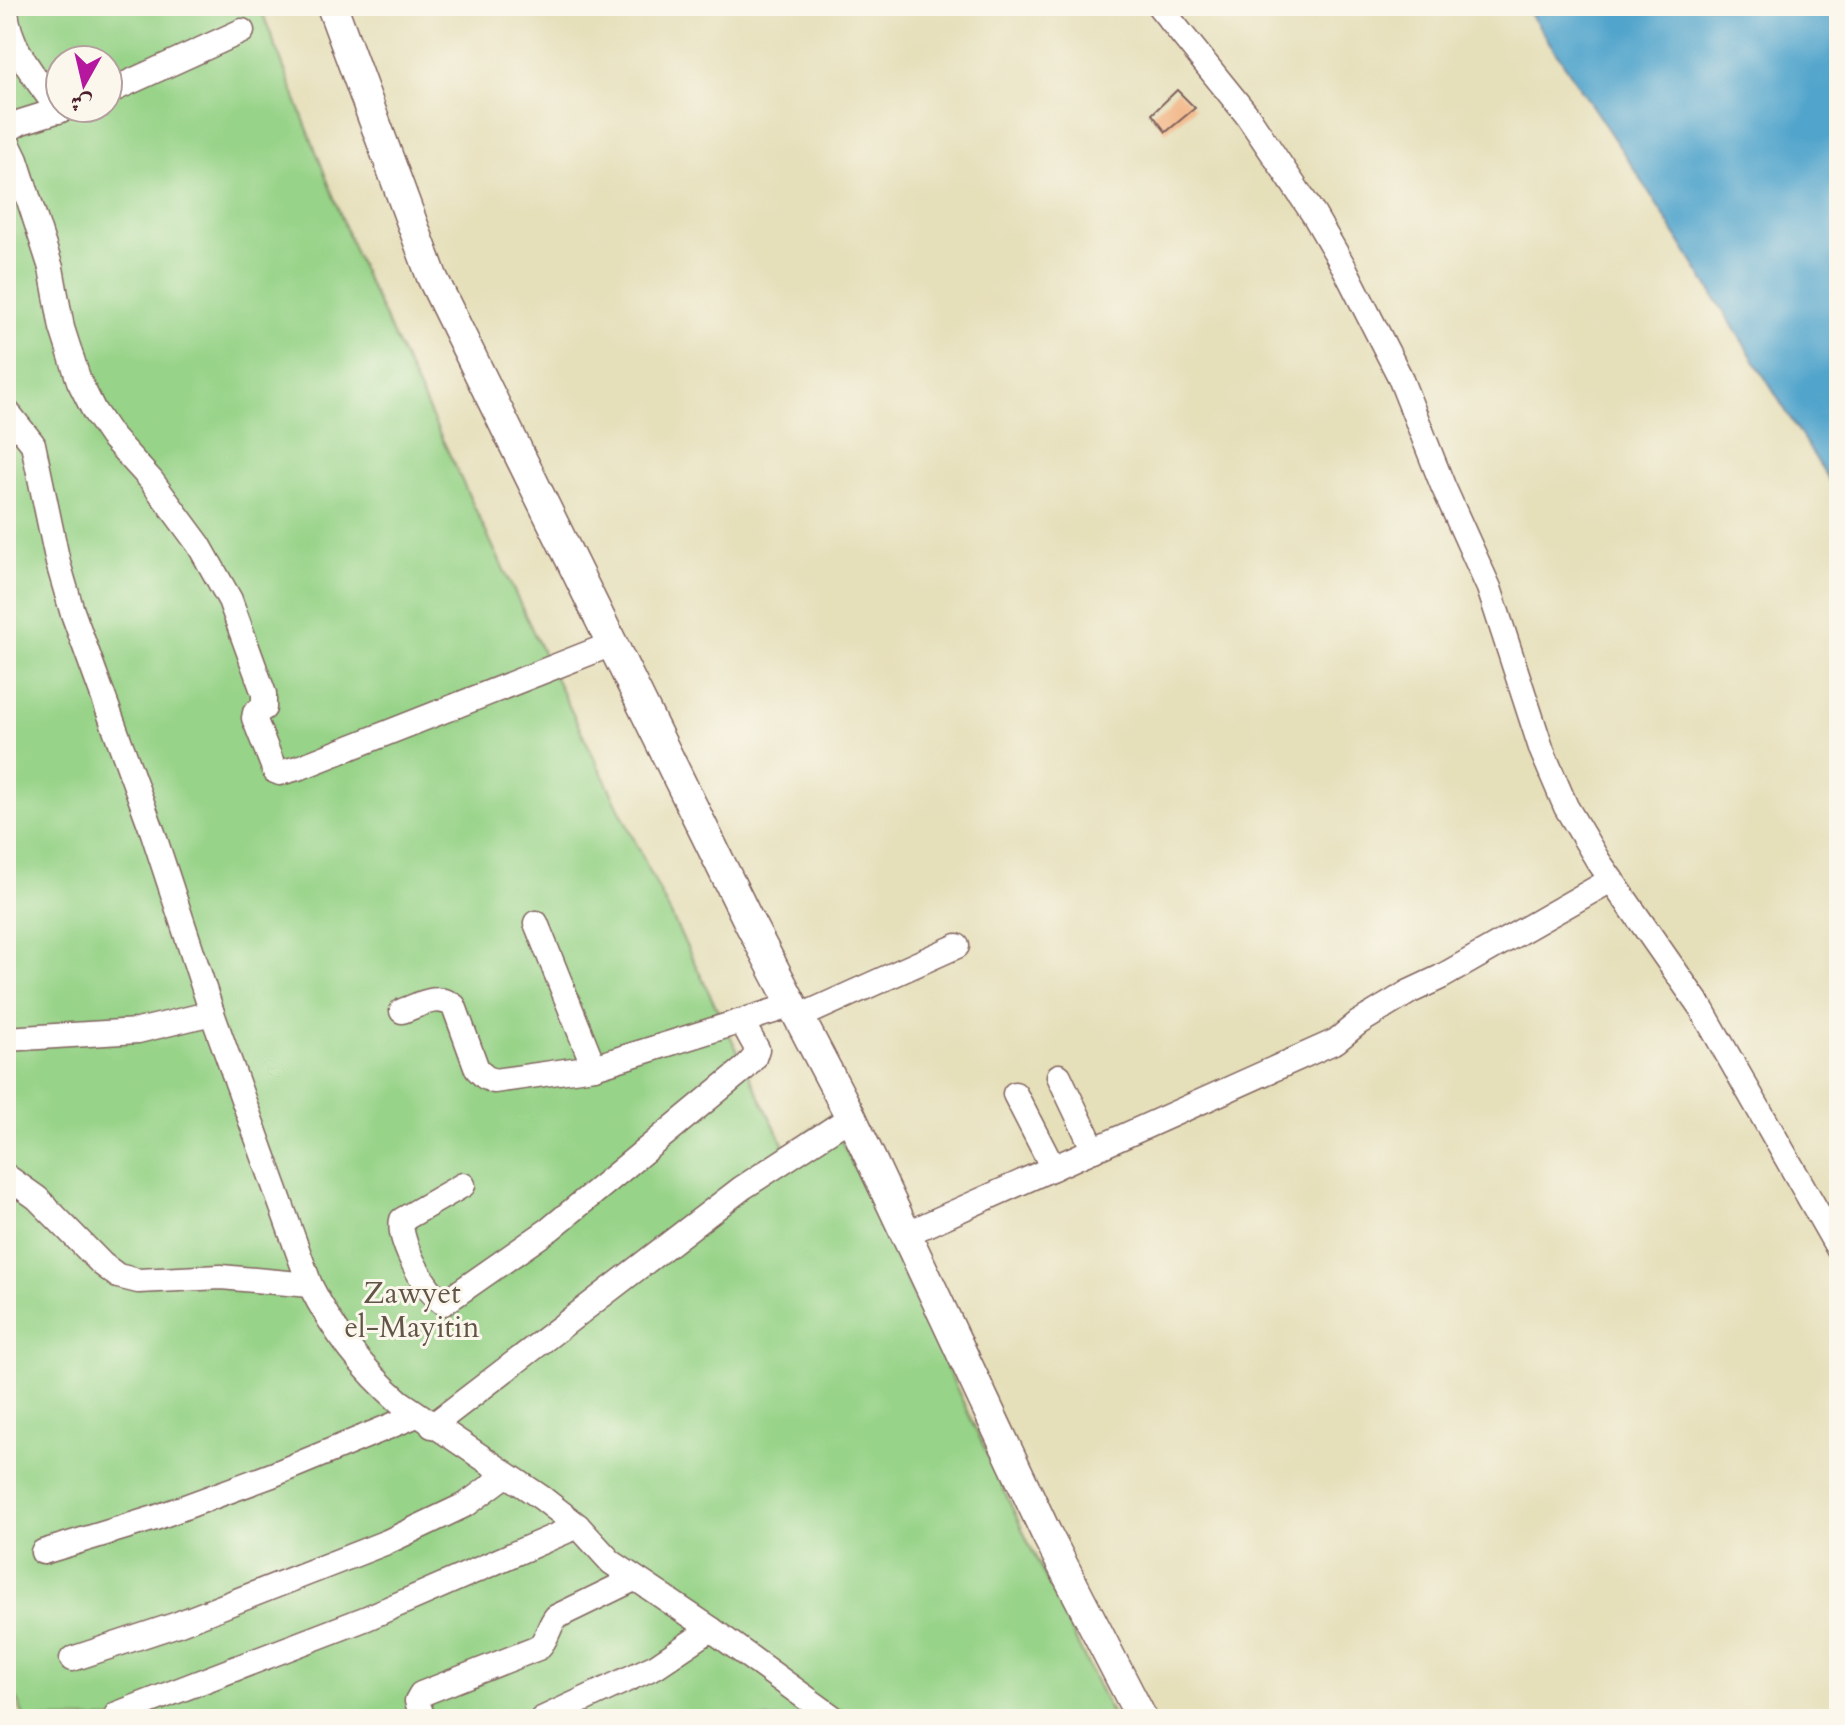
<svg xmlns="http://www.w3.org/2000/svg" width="1845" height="1725" viewBox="0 0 1845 1725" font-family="Cardo,Amiri,serif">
  <rect width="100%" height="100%" fill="#fbf7ec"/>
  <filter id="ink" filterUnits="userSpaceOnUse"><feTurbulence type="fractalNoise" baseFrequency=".0125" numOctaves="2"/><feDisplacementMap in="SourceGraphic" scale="16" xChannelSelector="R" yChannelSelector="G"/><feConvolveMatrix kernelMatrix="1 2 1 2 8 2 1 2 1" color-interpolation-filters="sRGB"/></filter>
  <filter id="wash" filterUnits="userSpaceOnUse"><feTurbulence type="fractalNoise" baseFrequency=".006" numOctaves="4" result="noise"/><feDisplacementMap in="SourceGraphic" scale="32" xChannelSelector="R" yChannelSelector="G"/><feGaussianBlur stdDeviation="1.8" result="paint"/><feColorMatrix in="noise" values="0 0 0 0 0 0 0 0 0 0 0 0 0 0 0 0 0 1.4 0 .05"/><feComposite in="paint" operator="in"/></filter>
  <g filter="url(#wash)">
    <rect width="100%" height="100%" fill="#e5dfba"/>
    <!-- green -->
    <path fill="#97d388" stroke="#70795a" stroke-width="2" fill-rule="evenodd" d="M6 6H260L360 265 546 659 785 1148 830 1116 1029 1544 1114 1719H25L10 1684H6ZM60 60H108V108H60Z"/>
    <!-- water -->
    <path fill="#51a4cc" stroke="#4e627c" stroke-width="2" d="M1525 6H1839V496L1639 176Z"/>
    <g id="blocks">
      <!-- building -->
      <path fill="#f2b585" d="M1177 90 1195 108 1166 132 1152 114Z"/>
    </g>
  </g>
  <g filter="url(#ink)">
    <use href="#blocks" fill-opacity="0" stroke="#80625d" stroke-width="2"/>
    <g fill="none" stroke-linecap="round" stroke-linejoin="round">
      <!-- minor casing -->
      <g stroke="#80625d" stroke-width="27">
        <g id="minor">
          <path d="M1159 6 1247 115 1314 215 1344 267 1399 375 1443 486 1489 588 1542 751 1566 807 1597 859 1701 1008 1839 1250"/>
          <path d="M6 10C8 48 38 80 59 111"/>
          <path d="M108 92 242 31"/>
          <path d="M6 131 21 122 66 108"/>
          <path d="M6 139 16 160 51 268 62 328 79 381 94 411 111 436 151 480 199 545 230 600 264 694V708L255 713 254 718 275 771 280 773 301 767 612 644"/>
          <path d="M6 410 33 444 58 563 72 611 153 833 212 1013 310 1285C332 1329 363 1370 400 1402L542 1498 578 1526 611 1562 711 1629 835 1719"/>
          <path d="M536 923 594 1067"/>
          <path d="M402 1011C419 1005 438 993 454 1006L477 1069 485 1077 494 1081 594 1067 793 1005"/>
          <path d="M799 1017 957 946"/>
          <path d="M6 1039 138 1031 212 1013"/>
          <path d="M1059 1076 1094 1150"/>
          <path d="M1015 1094 1053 1168"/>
          <path d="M6 1176 37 1198 102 1264 118 1276 138 1281 221 1277 310 1285"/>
          <path d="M463 1185 402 1220C397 1239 427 1295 444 1303L550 1229 745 1068 754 1058 757 1049 742 1022"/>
          <path d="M906 1234 1336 1041 1358 1023 1409 992 1441 977 1611 880"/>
          <path d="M432 1426 742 1188 851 1117"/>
          <path d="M43 1552 155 1518 272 1475 417 1415"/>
          <path d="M72 1659 175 1625 387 1542 467 1504 506 1475"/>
          <path d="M117 1714 367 1618 578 1526"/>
          <path d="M423 1719 417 1701 421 1694 538 1648C548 1639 548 1627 556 1617L634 1579"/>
          <path d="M542 1719 656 1666 711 1629"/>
        </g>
      </g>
      <!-- major casing -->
      <g stroke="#80625d" stroke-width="33">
        <path id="major" d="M332 6 432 277 747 918 851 1117 1046 1533 1142 1719"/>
      </g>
      <!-- minor -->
      <use href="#minor" stroke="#fff" stroke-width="24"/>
      <!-- major -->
      <use href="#major" stroke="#fff" stroke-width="30"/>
    </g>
  </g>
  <g text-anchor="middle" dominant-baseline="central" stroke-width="6" stroke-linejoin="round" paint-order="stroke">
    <!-- park labels -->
    <g font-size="30" fill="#615547" stroke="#fbf7ec">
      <text x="412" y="1293">Zawyet<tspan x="412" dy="34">el-Mayitin</tspan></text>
    </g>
  </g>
  <!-- margin -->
  <rect width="1845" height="1725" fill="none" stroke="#fbf7ec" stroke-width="32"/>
  <!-- north arrow -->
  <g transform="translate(84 84) rotate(188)"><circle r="38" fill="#fbf7ec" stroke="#b4a19f" stroke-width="2"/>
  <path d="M0-6L14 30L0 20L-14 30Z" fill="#b5179e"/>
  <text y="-12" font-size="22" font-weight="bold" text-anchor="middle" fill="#4a1f2b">ش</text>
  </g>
</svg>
